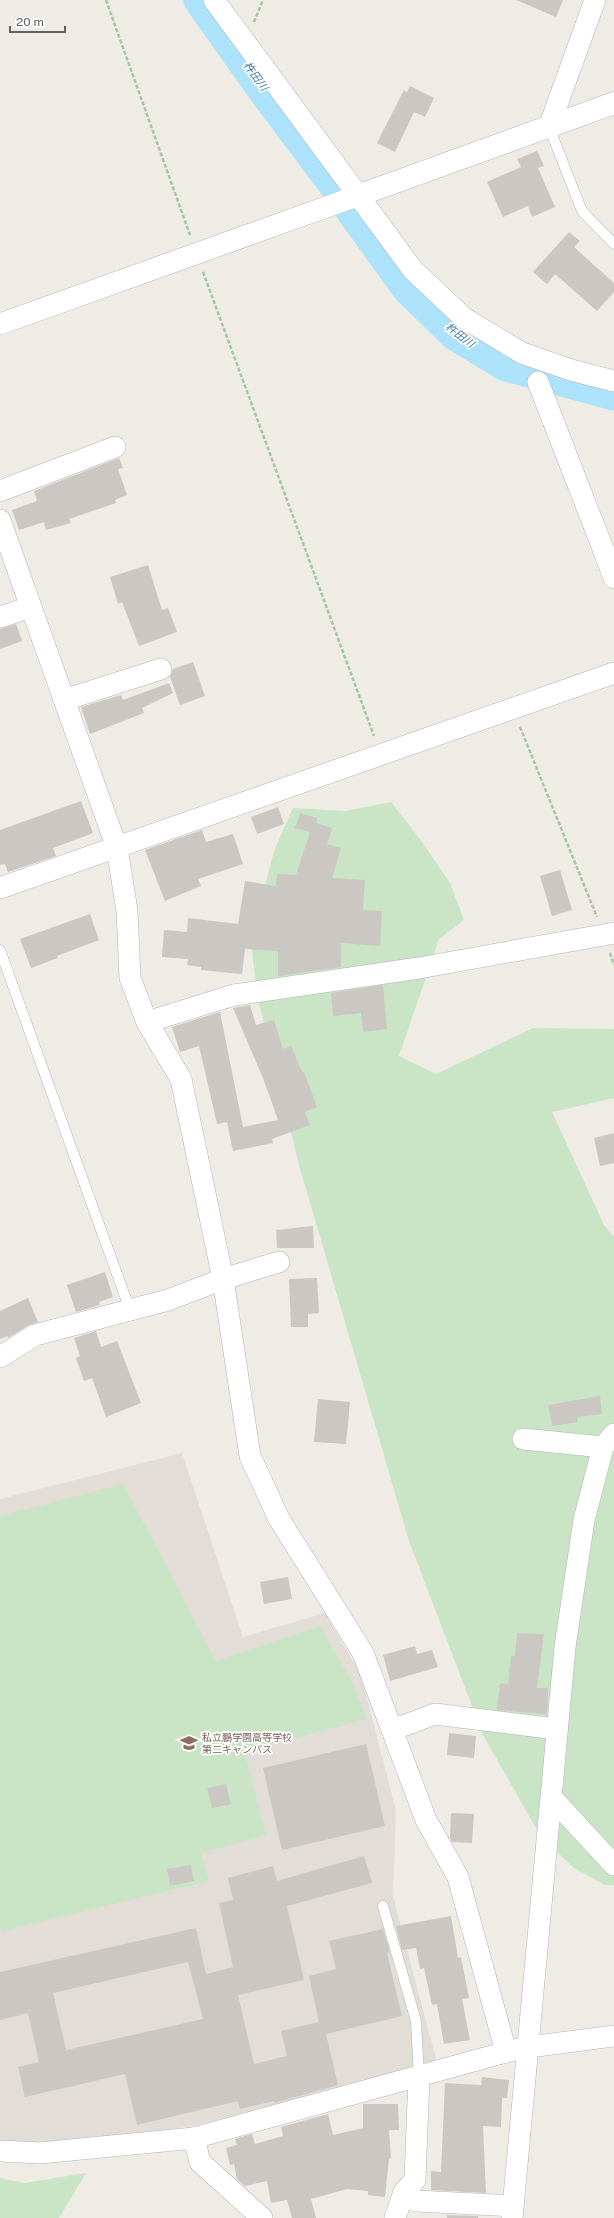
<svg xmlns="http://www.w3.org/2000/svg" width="614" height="2218" viewBox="0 0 614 2218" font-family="'Public Sans','Noto Sans JP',sans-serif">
  <rect width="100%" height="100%" fill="#efece6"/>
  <!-- education -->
  <path fill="#e2ddd7" d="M182 1453 243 1637 325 1613 361 1675 396 1811 393 1896 437 2063 194 2126 41 2146 0 2142V1499Z"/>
  <!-- green -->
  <g fill="#c9e5c5">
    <path d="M391 802 420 839 450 883 464 920 439 939 399 1056 436 1074 533 1028 614 1029V1098L552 1112 604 1225 614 1237V1885H605L574 1868 541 1837 483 1735 409 1541 299 1165 257 995 251 941 274 851 293 808 345 811Z"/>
    <path d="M123 1484 216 1661 320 1626 352 1682 367 1719 244 1751 266 1835 201 1853 209 1881 2 1931 0 1925V1516Z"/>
    <path d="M86 2173 59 2218H0V2178L25 2183Z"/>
  </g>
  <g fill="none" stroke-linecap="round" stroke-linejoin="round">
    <!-- river -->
    <g stroke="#ace2fa" stroke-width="33">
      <path d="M200 0 261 86 339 190"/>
      <path d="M351 209 408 288 455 334 506 365 614 394"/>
    </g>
  </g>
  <!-- building -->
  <g fill="#cbc7c3" fill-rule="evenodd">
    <path d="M516 0H563L556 17Z"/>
    <path d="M410 86 434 98 425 117 414 112 395 152 377 143 404 90 407 92Z"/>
    <path d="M537 151 544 166 538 168 555 207 532 217 528 206 503 217 487 182 521 167 517 159Z"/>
    <path d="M569 232 580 241 574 247 614 283V292L597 311 555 274 547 284 533 272Z"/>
    <path d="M119 458 123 468 118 469 127 495 115 500 116 503 69 519 71 523 46 530 44 522 19 530 12 510 37 501 34 491Z"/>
    <path d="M148 565 162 610 168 608 177 632 139 646 122 602 118 604 110 577Z"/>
    <path d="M16 624 22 641 0 649V629Z"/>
    <path d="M193 662 205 696 180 705 170 677 173 669Z"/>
    <path d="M169 683 173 693 142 708 144 713 90 734 81 707 121 695 123 700Z"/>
    <path d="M81 801 93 833 53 848 56 856 8 872 5 864 0 865V830Z"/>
    <path d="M278 807 284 824 257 834 251 817Z"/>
    <path d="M300 813 317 818 316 823 332 828 327 844 341 848 332 878 365 880 363 910 382 911 380 946 341 943V967L278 976V951L245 949 242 974 201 970V967L187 965 188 959 162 957 164 930 187 932 188 918 238 924 245 881 276 886 277 874 296 875 310 832 295 828Z"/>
    <path d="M202 830 206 842 233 834 243 864 198 879 201 886 165 901 145 850Z"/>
    <path d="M560 870 572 910 552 916 540 876Z"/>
    <path d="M90 914 99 940 57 956 58 958 31 968 20 939Z"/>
    <path d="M383 985 387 1029 363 1032 361 1013 333 1016 331 993Z"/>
    <path d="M250 1005 256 1025 274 1020 283 1049 291 1046 302 1072H304L317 1107 305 1112 310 1125 272 1139 273 1143 233 1151 227 1122 217 1124 199 1046 180 1052 172 1027 220 1012 243 1127 278 1120 263 1078 233 1008Z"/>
    <path d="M614 1133V1163L600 1166 594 1138Z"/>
    <path d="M313 1226 314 1248H277L276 1230Z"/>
    <path d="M105 1272 113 1297 99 1302 100 1305 76 1312 67 1285Z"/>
    <path d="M317 1278 319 1313 308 1314V1327H291L289 1279Z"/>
    <path d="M28 1298 38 1322 29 1325 8 1338V1336L0 1339V1311Z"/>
    <path d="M96 1331 101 1347 117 1341 141 1403 106 1417 92 1378 84 1381 76 1358 80 1356 74 1338Z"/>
    <path d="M600 1396 602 1414 577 1417 578 1422 552 1426 548 1405Z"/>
    <path d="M318 1399 350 1402 346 1444 314 1442Z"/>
    <path d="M288 1577 292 1599 264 1604 260 1582Z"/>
    <path d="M517 1633 544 1634 537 1688H548L547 1714 497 1710 500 1683 508 1684 511 1656H515Z"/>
    <path d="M415 1646 417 1654 432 1650 438 1667 390 1681 383 1655Z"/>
    <path d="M449 1733 476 1736 474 1758 447 1755Z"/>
    <path d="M366 1744 385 1826 282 1850 263 1768Z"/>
    <path d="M226 1784 231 1804 212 1808 207 1788Z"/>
    <path d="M451 1813 474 1814 472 1843 452 1842 450 1838Z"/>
    <path d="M364 1856 372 1883 287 1906 304 1980 238 1995 254 2064 287 2056 281 2031 319 2022 309 1976 336 1969 329 1941 383 1929 390 1952 387 1953 402 2016 326 2034 338 2085 274 2103V2101L240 2109 238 2101 137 2125 125 2074 25 2097 18 2067 39 2062 28 2013 0 2020V1972L196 1928 206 1974 233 1967 219 1903 233 1900 228 1878 273 1866 277 1881ZM188 1962 203 2019 66 2050 53 1993Z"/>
    <path d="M191 1865 194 1881 170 1886 167 1869Z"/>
    <path d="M451 1916 458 1958 461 1957 469 1998 462 1999 470 2040 444 2044 437 2004 432 2005 424 1968 420 1969 416 1948 402 1950 396 1926Z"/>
    <path d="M482 2077 509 2080 507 2098H502L501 2127 483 2126 486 2193 431 2190V2171L441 2172 445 2083 481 2085Z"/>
    <path d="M363 2104H398L399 2130H389L391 2158 389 2159 385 2197 368 2195V2191L347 2189 311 2199 316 2218H292L287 2200 271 2203 267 2181 245 2186 237 2179 234 2164 230 2165 226 2148 237 2145 235 2139 252 2134 255 2144 283 2136 281 2127 328 2114 333 2135 363 2128Z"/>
    <path d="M447 2215 478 2216V2218H447Z"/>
  </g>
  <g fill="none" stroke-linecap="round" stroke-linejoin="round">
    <!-- service casing -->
    <g stroke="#b1b4b7" stroke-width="11">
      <g id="service">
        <path d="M549 127 582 211 614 244"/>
        <path d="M0 950 130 1310"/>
        <path d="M383 1906 416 2021 419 2076"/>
      </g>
    </g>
    <!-- minor casing -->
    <g stroke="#b1b4b7" stroke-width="22">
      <g id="minor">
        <path d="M214 0 413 270 464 318 522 353 571 370 614 381"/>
        <path d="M549 127 595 0"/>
        <path d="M0 324 357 196"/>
        <path d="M538 382 607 559"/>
        <path d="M0 491 115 447"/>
        <path d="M0 520 117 848 127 911 130 978 147 1022 181 1079 223 1279 250 1456 279 1519 363 1653 426 1820 458 1877 506 2052"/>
        <path d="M614 556 607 559 614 578"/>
        <path d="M0 617 31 607"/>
        <path d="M64 700 161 669"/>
        <path d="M0 888 614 673"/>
        <path d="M147 1022 234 995 419 968 614 933"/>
        <path d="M0 1357 35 1335 168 1300 223 1279 279 1262"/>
        <path d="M523 1439 603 1447"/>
        <path d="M392 1730 435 1714 557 1729"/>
        <path d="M552 1798 614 1865"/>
        <path d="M194 2138 200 2162 262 2218"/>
        <path d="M0 2151 40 2153 194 2138 506 2052 529 2047 614 2036"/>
        <path d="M404 2192 416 2201 513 2206"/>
        <path d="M395 2218 404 2192 415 2180 419 2076"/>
        <path d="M512 2218 565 1647 584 1520 603 1447 614 1434"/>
      </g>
    </g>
    <!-- tertiary casing -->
    <g stroke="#b1b4b7" stroke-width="23">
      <path id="tertiary" d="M357 196 614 103"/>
    </g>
    <!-- path -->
    <g stroke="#a0c8a5" stroke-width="2.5" stroke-dasharray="4 2" stroke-linecap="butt">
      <path d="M106 0 190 235"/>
      <path d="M254 22 263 0"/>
      <path d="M203 272 374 736"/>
      <path d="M520 727 597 917"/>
      <path d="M610 953 614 965"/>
    </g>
    <!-- service -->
    <use href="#service" stroke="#fff" stroke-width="10"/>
    <!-- minor -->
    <use href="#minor" stroke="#fff" stroke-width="21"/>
    <!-- tertiary -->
    <use href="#tertiary" stroke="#fff" stroke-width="22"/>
  </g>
  <!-- icons -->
  <defs>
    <g id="school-bare" transform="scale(1.38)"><path d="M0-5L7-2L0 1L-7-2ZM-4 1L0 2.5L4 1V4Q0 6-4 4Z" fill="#8d6e63" stroke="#fff" stroke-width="2.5" paint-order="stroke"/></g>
  </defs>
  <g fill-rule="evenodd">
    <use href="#school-bare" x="189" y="1743"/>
  </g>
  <g text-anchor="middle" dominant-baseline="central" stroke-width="3.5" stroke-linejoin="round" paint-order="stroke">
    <!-- education labels -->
    <g font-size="10" fill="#785e54" stroke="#fff" text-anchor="start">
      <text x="202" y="1737">私立鵬学園高等学校<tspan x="202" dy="12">第二キャンパス</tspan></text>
    </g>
    <!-- water labels -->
    <g font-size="11" font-style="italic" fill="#43799a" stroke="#fff">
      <text transform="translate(256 76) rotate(54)">杵田川</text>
      <text transform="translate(460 335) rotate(37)">杵田川</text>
    </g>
  </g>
  <!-- scale -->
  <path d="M10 26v6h55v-6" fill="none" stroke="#5e6265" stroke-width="2"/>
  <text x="16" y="26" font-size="12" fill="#5e6265" stroke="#ffffff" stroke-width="3" paint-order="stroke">20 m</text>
</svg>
